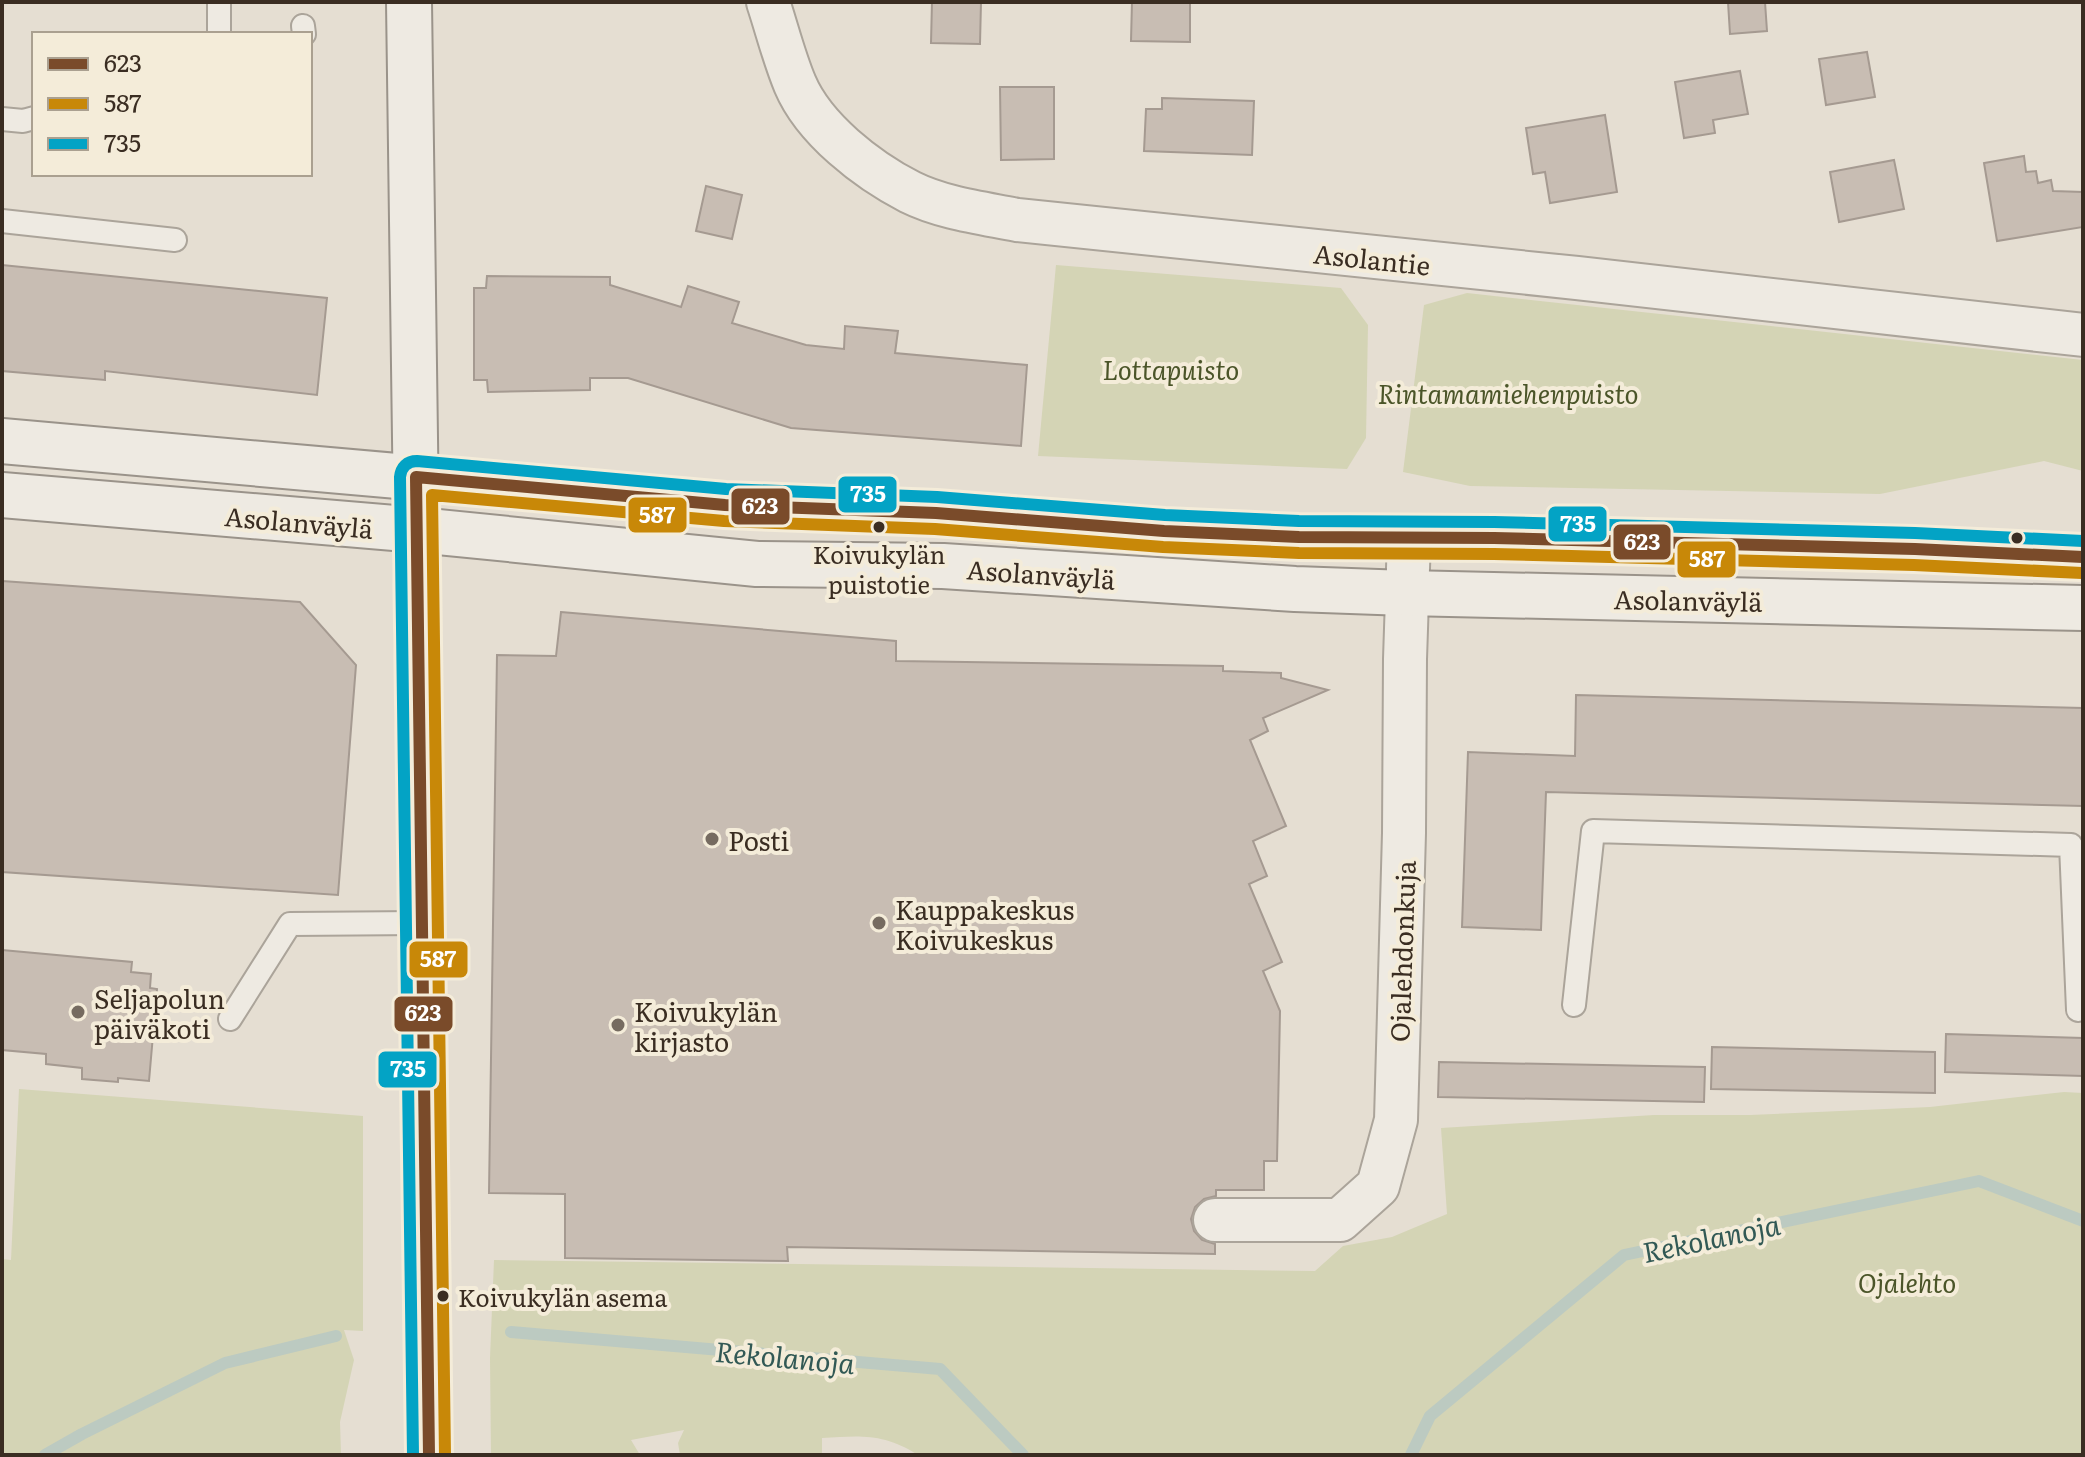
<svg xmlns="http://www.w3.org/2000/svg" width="2085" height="1457" viewBox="0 0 2085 1457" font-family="Literata,serif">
  <rect width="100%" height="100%" fill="#e5ded2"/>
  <!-- green -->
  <g fill="#d4d4b5">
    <path d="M1056 265 1341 288 1368 325 1366 438 1347 469 1038 456Z"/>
    <path d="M1467 293 2083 360V471L2044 461 1880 494 1470 486 1403 472 1424 305Z"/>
    <path d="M19 1089 363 1116V1331L344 1330 354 1360 340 1422 341 1455H2V1259L11 1260Z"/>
    <path d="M2064 1092 2083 1093V1455H918C883 1433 861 1436 822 1438V1453L812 1455H680L678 1443 684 1430 631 1440 640 1455H491L490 1358 494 1260 1315 1271 1343 1246 1392 1237 1447 1214 1441 1128 1654 1115H1750L1930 1107Z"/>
  </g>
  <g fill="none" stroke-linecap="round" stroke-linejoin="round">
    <!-- stream -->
    <g stroke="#bccac1" stroke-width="12">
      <path d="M511 1332 940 1369 1023 1455"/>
      <path d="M45 1455 82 1434 225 1363 336 1336"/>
      <path d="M1411 1455 1430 1416 1624 1255 1979 1181 2083 1221"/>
    </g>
  </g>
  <!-- building -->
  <g fill="#c8bdb3" stroke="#a59a91" stroke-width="2">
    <path d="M932 2H981L980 44 931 43Z"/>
    <path d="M1132 2H1190V42L1131 41Z"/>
    <path d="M1728 2H1765L1767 31 1730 34Z"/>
    <path d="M1867 52 1875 97 1826 105 1819 59Z"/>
    <path d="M1740 71 1748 114 1713 120 1715 133 1684 138 1675 82Z"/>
    <path d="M1000 87H1054V159L1001 160Z"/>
    <path d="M1162 98 1254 101 1252 155 1144 151 1146 109H1162Z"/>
    <path d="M1605 115 1617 192 1550 203 1545 172 1533 174 1526 128Z"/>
    <path d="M2024 156 2026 172 2036 171 2038 183 2051 180 2053 191 2083 192V227L1997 241 1984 163Z"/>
    <path d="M1894 160 1904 209 1839 222 1830 172Z"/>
    <path d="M706 186 742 195 732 239 696 231Z"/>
    <path d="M2 265 327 298 317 395 105 371V380L2 371Z"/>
    <path d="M487 276 610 277V285L681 307 688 286 739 302 732 323 806 345 844 349 845 326 898 331 895 353 1027 365 1021 446 791 428 628 378H590V390L488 392 487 380H474V288H486Z"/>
    <path d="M2 581 300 602 356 665 338 895 2 872Z"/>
    <path d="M561 612 896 641V661L1223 666V671L1281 673V678L1328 690 1263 718 1268 731 1250 740 1286 826 1253 841 1267 876 1249 884 1282 962 1263 971 1280 1011 1277 1161H1264V1190H1216V1196L1204 1199 1195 1207 1191 1219 1194 1231 1202 1240 1215 1244V1254L787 1247 788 1261 565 1258V1194L489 1193 497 655 556 656Z"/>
    <path d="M1576 695 2083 708V806L1546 792 1541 930 1462 927 1468 752 1575 756Z"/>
    <path d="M2 950 132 962 131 972 151 974 150 988 157 989 149 1081 118 1078V1082L82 1079V1068L46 1064V1054L2 1050Z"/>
    <path d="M1946 1034 2083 1038V1076L1945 1072Z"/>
    <path d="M1712 1047 1935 1052V1093L1711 1089Z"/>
    <path d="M1439 1062 1705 1067 1704 1102 1438 1097Z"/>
  </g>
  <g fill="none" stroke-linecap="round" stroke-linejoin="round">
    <!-- lane casing -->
    <g stroke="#aba49a" stroke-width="26">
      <g id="lane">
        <path d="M219 2V34"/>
        <path d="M303 26 304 34"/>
        <path d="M2 119 23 121 34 118"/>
        <path d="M2 221 175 240"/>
        <path d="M1574 1005 1593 831 2071 845 2078 1010"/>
        <path d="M230 1019 290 924 420 923"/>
      </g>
    </g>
    <!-- street casing -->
    <g stroke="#aba49a" stroke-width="46">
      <g id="street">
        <path d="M768 2C777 29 784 58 795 84 814 129 867 170 910 192 942 208 982 213 1017 220L1577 278 2083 335"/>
        <path d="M1215 1220H1340L1378 1186 1396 1120 1404 833 1405 659 1409 538"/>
      </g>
    </g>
    <!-- secondary casing -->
    <g stroke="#9a938a" stroke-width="48">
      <g id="secondary">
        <path d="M409 2 429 1455"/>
        <path d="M2 441 725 505 936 513 1164 531 1299 537 1494 538 1915 549 2083 557"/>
        <path d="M2 495 418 530 757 564 943 566 1295 589 1406 593 2083 608"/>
      </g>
    </g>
    <!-- lane -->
    <use href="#lane" stroke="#eeeae2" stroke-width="22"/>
    <!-- street -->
    <use href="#street" stroke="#eeeae2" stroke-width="42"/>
    <!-- secondary -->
    <use href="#secondary" stroke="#eeeae2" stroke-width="44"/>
    <!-- bus-1 casing -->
    <g stroke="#f4ecd9" stroke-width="18">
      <path id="bus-1" d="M429 1455 416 477 725 505 936 513 1164 531 1299 537 1494 538 1915 549 2083 557"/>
    </g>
    <!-- bus-2 casing -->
    <g stroke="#f4ecd9" stroke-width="18">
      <path id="bus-2" d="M445 1455 432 495 724 521 935 529 1163 547 1299 553 1494 554 1914 565 2082 573"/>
    </g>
    <!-- bus-3 casing -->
    <g stroke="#f4ecd9" stroke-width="18">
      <path id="bus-3" d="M413 1455 400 477C401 467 407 461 417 461L726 489 937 497 1165 515 1299 521 1494 522 1915 533 2083 541"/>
    </g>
    <!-- bus-1 -->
    <use href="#bus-1" stroke="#7a4b2a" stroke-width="12"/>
    <!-- bus-2 -->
    <use href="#bus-2" stroke="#c88808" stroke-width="12"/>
    <!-- bus-3 -->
    <use href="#bus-3" stroke="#03a3c5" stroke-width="12"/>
  </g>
  <!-- markers -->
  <g fill="#3a2d22" stroke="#f4ecd9" stroke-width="3">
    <circle cx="879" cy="527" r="7"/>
    <circle cx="2017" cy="538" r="7"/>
    <circle cx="443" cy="1296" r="7"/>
  </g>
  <g fill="#766b60" stroke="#f4ecd9" stroke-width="3">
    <circle cx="712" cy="839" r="8"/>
    <circle cx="879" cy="923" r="8"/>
    <circle cx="78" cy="1012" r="8"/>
    <circle cx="618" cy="1025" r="8"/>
  </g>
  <g text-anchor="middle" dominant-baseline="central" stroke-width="8" stroke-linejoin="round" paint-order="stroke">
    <!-- bus labels -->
    <g font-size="24" fill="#3a2d22" stroke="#f4ecd9">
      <text x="879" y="553">Koivukylän<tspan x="879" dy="30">puistotie</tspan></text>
      <text x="458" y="1296" text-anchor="start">Koivukylän asema</text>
    </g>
    <!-- street labels -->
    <g font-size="26" fill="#3a2d22" stroke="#f4ecd9">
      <text transform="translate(1372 258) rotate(6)">Asolantie</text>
      <text transform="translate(299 521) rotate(5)">Asolanväylä</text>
      <text transform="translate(1041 573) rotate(4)">Asolanväylä</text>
      <text transform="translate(1688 599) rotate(1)">Asolanväylä</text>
      <text transform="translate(1401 951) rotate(-88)">Ojalehdonkuja</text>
    </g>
    <!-- park labels -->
    <g font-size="26" font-style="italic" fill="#4b5529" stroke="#f4ecd9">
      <text x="1171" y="368">Lottapuisto</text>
      <text x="1508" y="392">Rintamamiehenpuisto</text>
      <text x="1907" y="1281">Ojalehto</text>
    </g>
    <!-- poi labels -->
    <g font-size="26" fill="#3a2d22" stroke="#f4ecd9" text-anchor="start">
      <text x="728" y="839">Posti</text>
      <text x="895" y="908">Kauppakeskus<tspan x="895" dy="30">Koivukeskus</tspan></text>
      <text x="94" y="997">Seljapolun<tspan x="94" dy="30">päiväkoti</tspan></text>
      <text x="634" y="1010">Koivukylän<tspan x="634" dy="30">kirjasto</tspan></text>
    </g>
    <!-- water labels -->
    <g font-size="28" font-style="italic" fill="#325955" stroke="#f4ecd9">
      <text transform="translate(1711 1237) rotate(-12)">Rekolanoja</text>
      <text transform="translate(785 1356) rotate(5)">Rekolanoja</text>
    </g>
  </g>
  <g stroke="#f4ecd9" stroke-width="3">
    <rect x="837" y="475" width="61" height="39" rx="8" fill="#03a3c5"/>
    <rect x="730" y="487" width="61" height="39" rx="8" fill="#7a4b2a"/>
    <rect x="627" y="496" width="61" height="38" rx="8" fill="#c88808"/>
    <rect x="1547" y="505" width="61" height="38" rx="8" fill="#03a3c5"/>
    <rect x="1612" y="523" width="60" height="38" rx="8" fill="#7a4b2a"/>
    <rect x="1676" y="540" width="61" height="39" rx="8" fill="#c88808"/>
    <rect x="408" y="940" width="61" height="39" rx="8" fill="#c88808"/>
    <rect x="393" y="995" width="61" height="38" rx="8" fill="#7a4b2a"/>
    <rect x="377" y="1050" width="61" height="39" rx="8" fill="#03a3c5"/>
  </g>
  <g font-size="22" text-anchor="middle" font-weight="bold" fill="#fff">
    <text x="868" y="502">735</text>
    <text x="760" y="514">623</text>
    <text x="657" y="523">587</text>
    <text x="1578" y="532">735</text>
    <text x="1642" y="550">623</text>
    <text x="1707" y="567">587</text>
    <text x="438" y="967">587</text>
    <text x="423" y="1021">623</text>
    <text x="408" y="1077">735</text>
  </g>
  <!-- border -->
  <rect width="2085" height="1457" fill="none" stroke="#3a2d22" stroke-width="8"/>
  <!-- legend -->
  <rect x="32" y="32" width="280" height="144" fill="#f4ecd9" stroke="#aaa090" stroke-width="2"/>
  <rect x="48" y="58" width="40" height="12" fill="#7a4b2a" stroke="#aaa090" stroke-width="2"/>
  <text x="104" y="72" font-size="24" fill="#3a2d22">623</text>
  <rect x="48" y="98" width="40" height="12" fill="#c88808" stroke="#aaa090" stroke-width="2"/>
  <text x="104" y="112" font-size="24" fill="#3a2d22">587</text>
  <rect x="48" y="138" width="40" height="12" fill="#03a3c5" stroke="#aaa090" stroke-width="2"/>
  <text x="104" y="152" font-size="24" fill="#3a2d22">735</text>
</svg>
